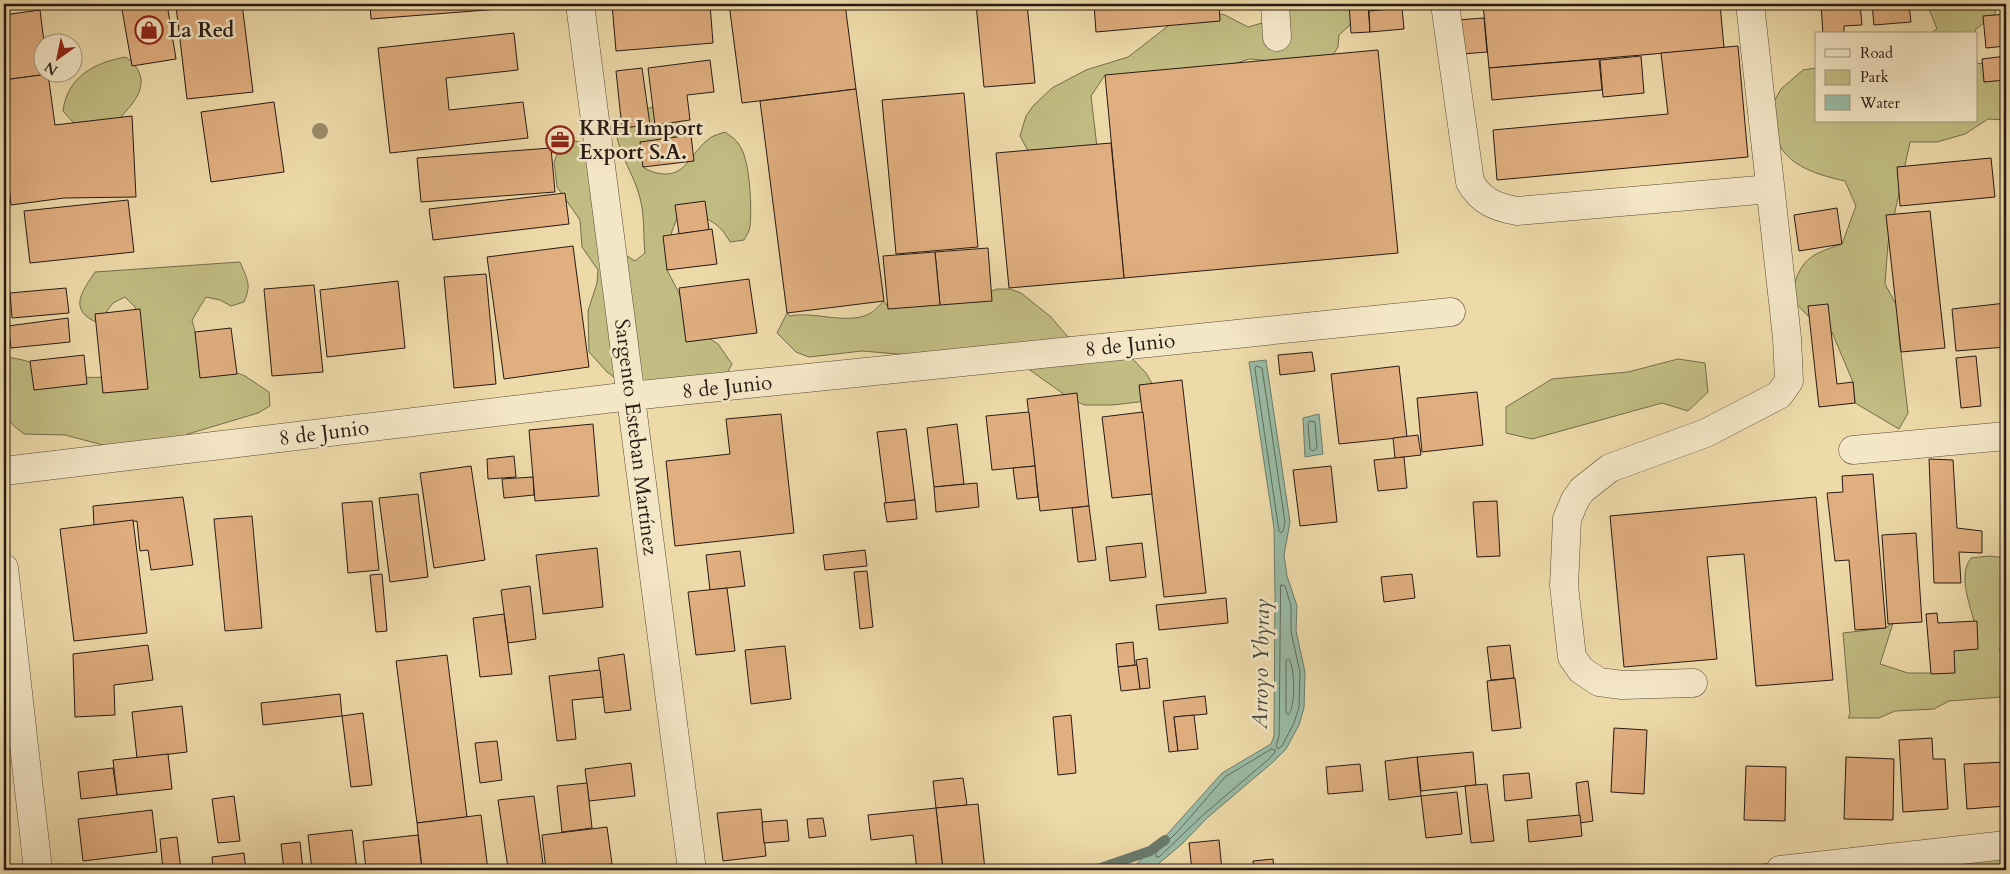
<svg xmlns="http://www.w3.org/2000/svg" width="2010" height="874" viewBox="0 0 2010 874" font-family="Cardo,serif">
  <rect width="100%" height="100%" fill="#eedaa9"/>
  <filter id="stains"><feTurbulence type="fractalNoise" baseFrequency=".004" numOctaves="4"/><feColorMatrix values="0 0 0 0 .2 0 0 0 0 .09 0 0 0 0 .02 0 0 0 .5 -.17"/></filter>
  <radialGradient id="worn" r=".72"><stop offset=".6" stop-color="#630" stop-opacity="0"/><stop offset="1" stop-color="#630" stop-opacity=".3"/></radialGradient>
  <!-- green -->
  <g fill="#c1bd82" stroke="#746c4c">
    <path d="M1279 4H1356V15L1349 26 1339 35 1338 47 1331 58 1320 65 1249 59 1222 68 1117 80 1105 75 1091 96 1097 147 1063 173 1027 149 1020 136 1026 116 1033 106 1052 88 1086 70 1128 57 1172 23 1211 12 1225 15 1248 27 1286 16Z"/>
    <path d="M1927 4H1996L1995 14 1975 30 1976 34H1929L1937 29Z"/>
    <path d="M126 57C148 74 144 91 127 110 124 113 120 119 116 122 107 127 91 128 81 131L63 111C67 77 95 62 126 57Z"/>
    <path d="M1976 63 2006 66V120L1988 119 1965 134 1937 142H1910L1888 244 1885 284 1899 310V336L1908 413 1899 429 1855 403 1853 382 1831 330 1808 316 1790 297C1801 260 1806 256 1842 244L1856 206 1845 181C1819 175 1787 167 1776 138 1772 130 1770 121 1768 112L1781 89 1803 70 1816 68V121H1976Z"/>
    <path d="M653 107 665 110 685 127 676 136 650 143 644 154 643 167C648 170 652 172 657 173 686 180 690 152 710 138 714 135 720 134 725 132 732 137 737 140 741 148 750 163 752 208 750 226 750 231 746 236 744 240L730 242C719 222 708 219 688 211L677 218 672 231 667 256V270L679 293 687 319 695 329 718 344 732 364 726 375 716 384 618 380 607 372 589 352 588 311 597 283 598 270 582 247 580 220 557 187 554 162 559 149 570 140 584 143 605 156 624 254 635 261 645 253C643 236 645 216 640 198 634 173 615 150 616 124L638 111Z"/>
    <path d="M240 262C247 279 252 284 244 302L231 306 220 300 206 297 192 320 198 343 214 364 245 376 269 392 270 406 258 413 188 434 156 453 103 445 65 435 24 434 14 426 4 414V357C37 359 67 381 102 377L139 320 135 307 125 297 113 303 98 323C68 310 81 293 95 272Z"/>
    <path d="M997 289H1010L1021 293 1051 317 1067 336 1079 341 1129 355 1146 373 1153 385 1151 397 1139 402 1112 405H1085L1072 400 1027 368 934 357 862 351 809 357 796 352 777 333 787 313 790 316C814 311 847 325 869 314 874 312 879 305 884 301L888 307 972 299Z"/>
    <path d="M1678 359 1705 363 1708 392 1688 411 1662 403 1532 439 1506 433V407L1552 379 1628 372Z"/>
    <path d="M1989 556 2006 558V647L1999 649 2006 659V691L2001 697 1949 701 1934 709 1895 711 1879 718H1848L1850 714 1843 633 1885 628 1893 623 1880 664 1908 673H1933L1975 626C1971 606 1957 576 1971 558Z"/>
    <path d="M2006 852V870H1911L1909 866Z"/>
    <path d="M1781 862 1789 870H1744L1748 866Z"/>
  </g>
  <!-- water -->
  <g fill="#99bba6" stroke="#6b7b6c">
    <path d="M1266 360 1290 522 1284 555 1287 576 1297 606 1296 631 1305 672 1304 708 1299 725 1286 749 1273 762 1207 818 1183 843 1156 866 1150 870H1130L1163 839 1222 773 1271 744 1274 736 1275 597 1274 528 1249 362Z"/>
    <path d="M1319 414 1323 454 1305 457 1303 418Z"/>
  </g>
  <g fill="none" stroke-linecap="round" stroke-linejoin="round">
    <!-- shore -->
    <g stroke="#606a5e" stroke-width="1">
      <path d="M1257 366 1262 368 1285 522 1283 531 1281 533 1279 531 1255 369Z"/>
      <path d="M1310 421 1315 422 1317 448 1313 451 1310 449 1308 424Z"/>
      <path d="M1281 585 1285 586 1291 606V632L1300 672 1299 707 1294 723 1282 746 1278 749 1276 746 1279 736Z"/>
      <path d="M1289 659C1295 668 1296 707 1288 715L1286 712V661Z"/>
      <path d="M1272 749 1275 750V752L1270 758 1203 815 1159 857H1156V853L1180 829 1225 777Z"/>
    </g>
    <!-- stream -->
    <path stroke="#6b7b6c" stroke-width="10" d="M1095 870 1150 851 1165 840"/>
  </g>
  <!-- building -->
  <g fill="#e0ae7f" stroke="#271a15">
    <path d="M121 4H167L176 59 132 66Z"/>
    <path d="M198 4H242L253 92 187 99 176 6Z"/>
    <path d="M370 4H538V6L371 19Z"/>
    <path d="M612 4H710L713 43 616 51Z"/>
    <path d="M729 4H845L856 89 742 103Z"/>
    <path d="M976 4H1027L1035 83 984 87Z"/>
    <path d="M1094 4H1219L1220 21 1096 32Z"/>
    <path d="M1349 4H1368L1370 32 1351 33Z"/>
    <path d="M1483 4H1720L1724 48 1489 68Z"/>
    <path d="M1821 4H1860L1862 25 1844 26V34H1823Z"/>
    <path d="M1872 4H1909L1911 22 1874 25Z"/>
    <path d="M1402 8 1404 29 1370 32 1369 11Z"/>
    <path d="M40 10 44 42H42V72L48 74 4 80V15Z"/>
    <path d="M2006 14V46L1986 48 1983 16Z"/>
    <path d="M1484 18 1487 52 1462 54 1458 20Z"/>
    <path d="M514 33 518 70 446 78 449 110 523 102 528 138 390 153 378 48Z"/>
    <path d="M1738 46 1748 157 1497 180 1493 130 1668 114 1661 53Z"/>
    <path d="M1378 50 1398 253 1124 278 1105 75Z"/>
    <path d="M1641 56 1644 93 1603 97 1600 60Z"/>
    <path d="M2006 56V80L1984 82 1982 59Z"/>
    <path d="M1599 59 1602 90 1492 100 1489 68Z"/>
    <path d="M710 60 714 92 687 95 690 120 655 125 648 68Z"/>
    <path d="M642 68 650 125 622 128 616 71Z"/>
    <path d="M48 74 55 125 132 116 136 197 64 198 11 205 4 143V80Z"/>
    <path d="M856 89 884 301 787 313 760 101Z"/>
    <path d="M964 93 978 247 896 254 882 100Z"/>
    <path d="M274 102 284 172 211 182 201 112Z"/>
    <path d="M2006 120V159L2002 121Z"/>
    <path d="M691 135 694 161 643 167 640 142Z"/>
    <path d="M1111 143 1124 278 1009 288 996 153Z"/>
    <path d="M551 148 555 192 421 202 417 158Z"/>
    <path d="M1991 158 1995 197 1900 206 1897 167Z"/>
    <path d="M565 193 569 224 433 240 429 209Z"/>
    <path d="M128 200 134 252 30 263 24 211Z"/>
    <path d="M705 201 709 230 679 234 675 205Z"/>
    <path d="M1837 208 1842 244 1799 251 1794 215Z"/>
    <path d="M1930 211 1945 348 1901 352 1886 215Z"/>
    <path d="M712 229 717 264 667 270 663 236Z"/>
    <path d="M573 246 589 367 504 379 487 257Z"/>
    <path d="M988 248 992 301 940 305 935 252Z"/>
    <path d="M935 252 940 305 888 309 883 256Z"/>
    <path d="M486 274 496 384 454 388 444 277Z"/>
    <path d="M749 279 757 333 686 342 679 288Z"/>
    <path d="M398 281 405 348 327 357 320 290Z"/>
    <path d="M314 285 323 372 272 376 264 289Z"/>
    <path d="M66 288 69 313 12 318 10 293Z"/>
    <path d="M2006 303V347L1956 351 1952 309Z"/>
    <path d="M1828 304 1837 384 1853 382 1855 403 1819 407 1808 306Z"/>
    <path d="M140 309 148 389 103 393 95 314Z"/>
    <path d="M68 318 70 342 11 348 8 326Z"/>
    <path d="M231 328 237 374 200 378 195 332Z"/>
    <path d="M1312 352 1315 371 1280 375 1278 355Z"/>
    <path d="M84 355 87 384 34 390 30 361Z"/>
    <path d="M1976 356 1981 406 1961 408 1956 358Z"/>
    <path d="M1399 366 1407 437 1339 444 1331 374Z"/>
    <path d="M1182 380 1206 593 1164 597 1139 385Z"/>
    <path d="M1477 392 1483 445 1422 452 1417 398Z"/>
    <path d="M1077 393 1089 506 1040 511 1027 399Z"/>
    <path d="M1029 412 1035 466 992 470 986 416Z"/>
    <path d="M1143 412 1152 494 1112 498 1102 417Z"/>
    <path d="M781 414 794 533 675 546 666 461 730 454 726 419Z"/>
    <path d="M593 424 599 496 535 501 529 430Z"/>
    <path d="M957 424 964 484 934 487 927 428Z"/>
    <path d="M906 429 915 500 886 503 877 432Z"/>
    <path d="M1418 435 1421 455 1395 458 1393 438Z"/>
    <path d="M514 456 516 477 488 479 487 459Z"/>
    <path d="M1404 457 1407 488 1378 491 1374 460Z"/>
    <path d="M1929 459 1953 460 1957 528 1982 531V553L1959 552 1961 583H1934Z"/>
    <path d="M471 466 485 560 434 568 420 473Z"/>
    <path d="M1035 466 1038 497 1017 499 1013 468Z"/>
    <path d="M1331 466 1337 522 1300 526 1293 470Z"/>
    <path d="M1873 474 1886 628 1855 630 1849 560 1835 561 1827 493 1843 492 1842 476Z"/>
    <path d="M533 477 534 495 504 498 502 479Z"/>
    <path d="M977 483 979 507 936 512 934 487Z"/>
    <path d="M418 494 428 577 390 582 379 498Z"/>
    <path d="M183 497 193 565 151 570 148 550 140 551 137 521 94 525 93 506Z"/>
    <path d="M1816 497 1833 680 1756 686 1744 554 1707 557 1717 659 1624 667 1610 516Z"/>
    <path d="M915 500 917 519 887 522 884 503Z"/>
    <path d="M372 501 379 570 348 573 342 503Z"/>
    <path d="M1497 501 1500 556 1477 557 1473 502Z"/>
    <path d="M1089 506 1096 560 1078 562 1072 508Z"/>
    <path d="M252 516 262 628 225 631 214 519Z"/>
    <path d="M133 520 147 633 74 641 60 529Z"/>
    <path d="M1916 533 1922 622 1888 624 1882 535Z"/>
    <path d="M1142 543 1146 577 1110 581 1106 547Z"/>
    <path d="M597 548 603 607 543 614 536 555Z"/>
    <path d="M865 550 867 566 825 570 823 555Z"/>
    <path d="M740 551 745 586 710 590 706 555Z"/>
    <path d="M867 571 873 627 860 629 854 572Z"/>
    <path d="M382 574 387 631 376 632 370 575Z"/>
    <path d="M1412 574 1415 598 1384 602 1381 577Z"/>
    <path d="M530 586 536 639 508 643 501 590Z"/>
    <path d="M727 588 735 651 696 655 688 592Z"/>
    <path d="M1226 598 1228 623 1159 630 1156 605Z"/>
    <path d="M1937 613 1938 623 1977 621 1978 649 1954 651 1955 673 1931 674 1926 614Z"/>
    <path d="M504 614 512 674 480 677 473 618Z"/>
    <path d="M1133 642 1135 665 1118 667 1116 644Z"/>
    <path d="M148 645 153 680 114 685 115 715 75 717 73 654Z"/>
    <path d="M1510 645 1514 678 1491 680 1487 647Z"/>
    <path d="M785 646 791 699 751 704 745 650Z"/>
    <path d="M624 654 631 710 605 713 598 658Z"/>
    <path d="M447 655 467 817 417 823 396 661Z"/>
    <path d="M1147 658 1150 688 1140 689 1136 660Z"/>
    <path d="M1137 665 1140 689 1121 691 1118 667Z"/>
    <path d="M600 670 603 697 572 700 576 739 557 741 549 676Z"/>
    <path d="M1515 678 1521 728 1492 731 1487 681Z"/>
    <path d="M340 694 342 716 263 725 261 703Z"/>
    <path d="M1205 696 1207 714 1174 717 1178 751 1169 752 1163 701Z"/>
    <path d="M182 706 187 752 137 758 132 712Z"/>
    <path d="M363 713 372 785 351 787 342 716Z"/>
    <path d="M1071 715 1076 773 1058 775 1053 717Z"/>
    <path d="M1194 715 1198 749 1178 751 1174 717Z"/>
    <path d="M1614 728 1647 730 1644 794 1611 792Z"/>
    <path d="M1932 738 1933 759H1945L1948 809 1903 812 1899 740Z"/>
    <path d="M497 741 502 780 480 783 475 743Z"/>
    <path d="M1473 752 1476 785 1421 791 1417 757Z"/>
    <path d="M168 754 172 789 117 795 113 760Z"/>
    <path d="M1417 757 1421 796 1389 800 1385 761Z"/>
    <path d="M1846 757 1894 759 1893 820 1844 819Z"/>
    <path d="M2006 762V806L1967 809 1964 764Z"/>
    <path d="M631 763 635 796 589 801 585 769Z"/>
    <path d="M1360 764 1363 791 1328 794 1326 767Z"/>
    <path d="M1746 766 1786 767 1785 821 1744 820Z"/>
    <path d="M113 768 117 795 81 799 78 772Z"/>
    <path d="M1529 773 1532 798 1505 801 1503 775Z"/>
    <path d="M963 778 967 805 936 808 933 781Z"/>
    <path d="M1588 781 1593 821 1580 823 1576 783Z"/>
    <path d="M587 783 592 828 562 832 557 786Z"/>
    <path d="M1487 784 1494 841 1471 843 1465 786Z"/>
    <path d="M1457 792 1462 834 1426 838 1421 796Z"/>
    <path d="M234 796 240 841 218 843 212 799Z"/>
    <path d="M534 796 543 864 508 868 498 800Z"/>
    <path d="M978 804 985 870H943L936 808Z"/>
    <path d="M936 808 943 870H917L913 835 871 840 868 815Z"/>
    <path d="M761 809 766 856 723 861 717 813Z"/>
    <path d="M152 810 157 852 83 861 78 819Z"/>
    <path d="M481 815 488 870H422L417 823Z"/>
    <path d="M1580 815 1582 836 1529 842 1527 820Z"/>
    <path d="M823 818 826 836 809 838 807 819Z"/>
    <path d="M787 820 789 841 764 843 762 822Z"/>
    <path d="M607 827 612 864 546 870 542 835Z"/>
    <path d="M352 830 357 870H312L308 835Z"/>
    <path d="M418 835 422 870H366L363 841Z"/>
    <path d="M177 837 181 870H163L160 839Z"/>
    <path d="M1219 840 1222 870H1192L1189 843Z"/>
    <path d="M300 842 303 870H282H284L281 844Z"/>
    <path d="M244 853 246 870H213L212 857Z"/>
    <path d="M1273 859 1274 870H1254L1253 861Z"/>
  </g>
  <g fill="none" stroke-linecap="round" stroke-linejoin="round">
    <!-- minor casing -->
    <g stroke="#594a3a" stroke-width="29">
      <g id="minor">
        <path d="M580 4 692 870"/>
        <path d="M1275 4 1277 37"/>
        <path d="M1445 4 1470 182C1481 201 1495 207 1517 211L1770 189"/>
        <path d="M1853 450 2006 436"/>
        <path d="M4 471 631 396 1451 312"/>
        <path d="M4 568 38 870"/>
        <path d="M1693 683 1622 685 1599 682 1581 670 1572 657 1564 586 1567 519 1575 500 1582 490 1610 468 1706 433 1779 395 1789 381 1787 338 1750 4"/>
        <path d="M1780 870 2006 845"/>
      </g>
    </g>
    <!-- minor -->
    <use href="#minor" stroke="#f4e7c7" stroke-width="28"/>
  </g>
  <!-- trees -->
  <circle fill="#9a8b6a" cx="320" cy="131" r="8"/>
  <!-- icons -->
  <defs>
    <g id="shop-ring" transform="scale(1.4375)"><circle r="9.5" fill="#f4e7c7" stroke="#8f2418" stroke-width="1.5"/><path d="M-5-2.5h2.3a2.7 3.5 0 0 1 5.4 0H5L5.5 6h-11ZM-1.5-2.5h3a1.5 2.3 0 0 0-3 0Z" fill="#8f2418"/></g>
    <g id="office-ring" transform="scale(1.4375)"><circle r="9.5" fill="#f4e7c7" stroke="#8f2418" stroke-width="1.5"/><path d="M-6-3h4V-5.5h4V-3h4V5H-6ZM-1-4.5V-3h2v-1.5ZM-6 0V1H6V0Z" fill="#8f2418"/></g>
  </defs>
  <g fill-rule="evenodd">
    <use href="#shop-ring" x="149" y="30"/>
    <use href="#office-ring" x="560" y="140"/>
  </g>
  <g text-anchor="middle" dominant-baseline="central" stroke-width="5" stroke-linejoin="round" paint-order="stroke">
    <!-- poi labels -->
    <g font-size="21" font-weight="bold" fill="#271a15" stroke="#f4e7c7" text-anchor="start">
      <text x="168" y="30">La Red</text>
      <text x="579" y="128">KRH Import<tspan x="579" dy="24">Export S.A.</tspan></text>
    </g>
    <!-- street labels -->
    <g font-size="21" fill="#271a15" stroke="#f4e7c7">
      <text transform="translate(1130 345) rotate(-6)">8 de Junio</text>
      <text transform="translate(727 387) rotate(-6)">8 de Junio</text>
      <text transform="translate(324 433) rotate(-7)">8 de Junio</text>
      <text transform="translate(636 437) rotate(83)">Sargento Esteban Martínez</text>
    </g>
    <!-- water labels -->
    <g font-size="22" font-style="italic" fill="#494a40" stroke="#f4e7c7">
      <text transform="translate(1261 664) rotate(-89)">Arroyo Ybyray</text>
    </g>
  </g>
  <!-- margin -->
  <rect width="2010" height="874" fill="none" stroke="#eedaa9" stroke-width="20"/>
  <rect x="5" y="5" width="2000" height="864" fill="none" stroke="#271a15" stroke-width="2.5"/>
  <rect x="10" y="10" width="1990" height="854" fill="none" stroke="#271a15"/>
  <!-- legend -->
  <rect x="1815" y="32" width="162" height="90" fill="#f4e7c7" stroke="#a29580"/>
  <rect x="1825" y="49" width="25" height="8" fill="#f4e7c7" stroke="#a29580"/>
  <text x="1860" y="58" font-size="15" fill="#271a15">Road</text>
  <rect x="1825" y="70" width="25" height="15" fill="#c1bd82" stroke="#a29580"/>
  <text x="1860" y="82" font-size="15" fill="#271a15">Park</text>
  <rect x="1825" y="95" width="25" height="15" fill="#99bba6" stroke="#a29580"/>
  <text x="1860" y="108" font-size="15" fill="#271a15">Water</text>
  <!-- north arrow -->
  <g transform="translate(58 58) rotate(213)"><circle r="24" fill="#f4e7c7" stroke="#a29580"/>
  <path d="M0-4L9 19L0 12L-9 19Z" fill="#8f2418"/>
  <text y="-8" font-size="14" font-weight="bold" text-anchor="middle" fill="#271a15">N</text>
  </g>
  <rect width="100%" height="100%" filter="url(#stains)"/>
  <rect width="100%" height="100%" fill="url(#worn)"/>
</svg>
